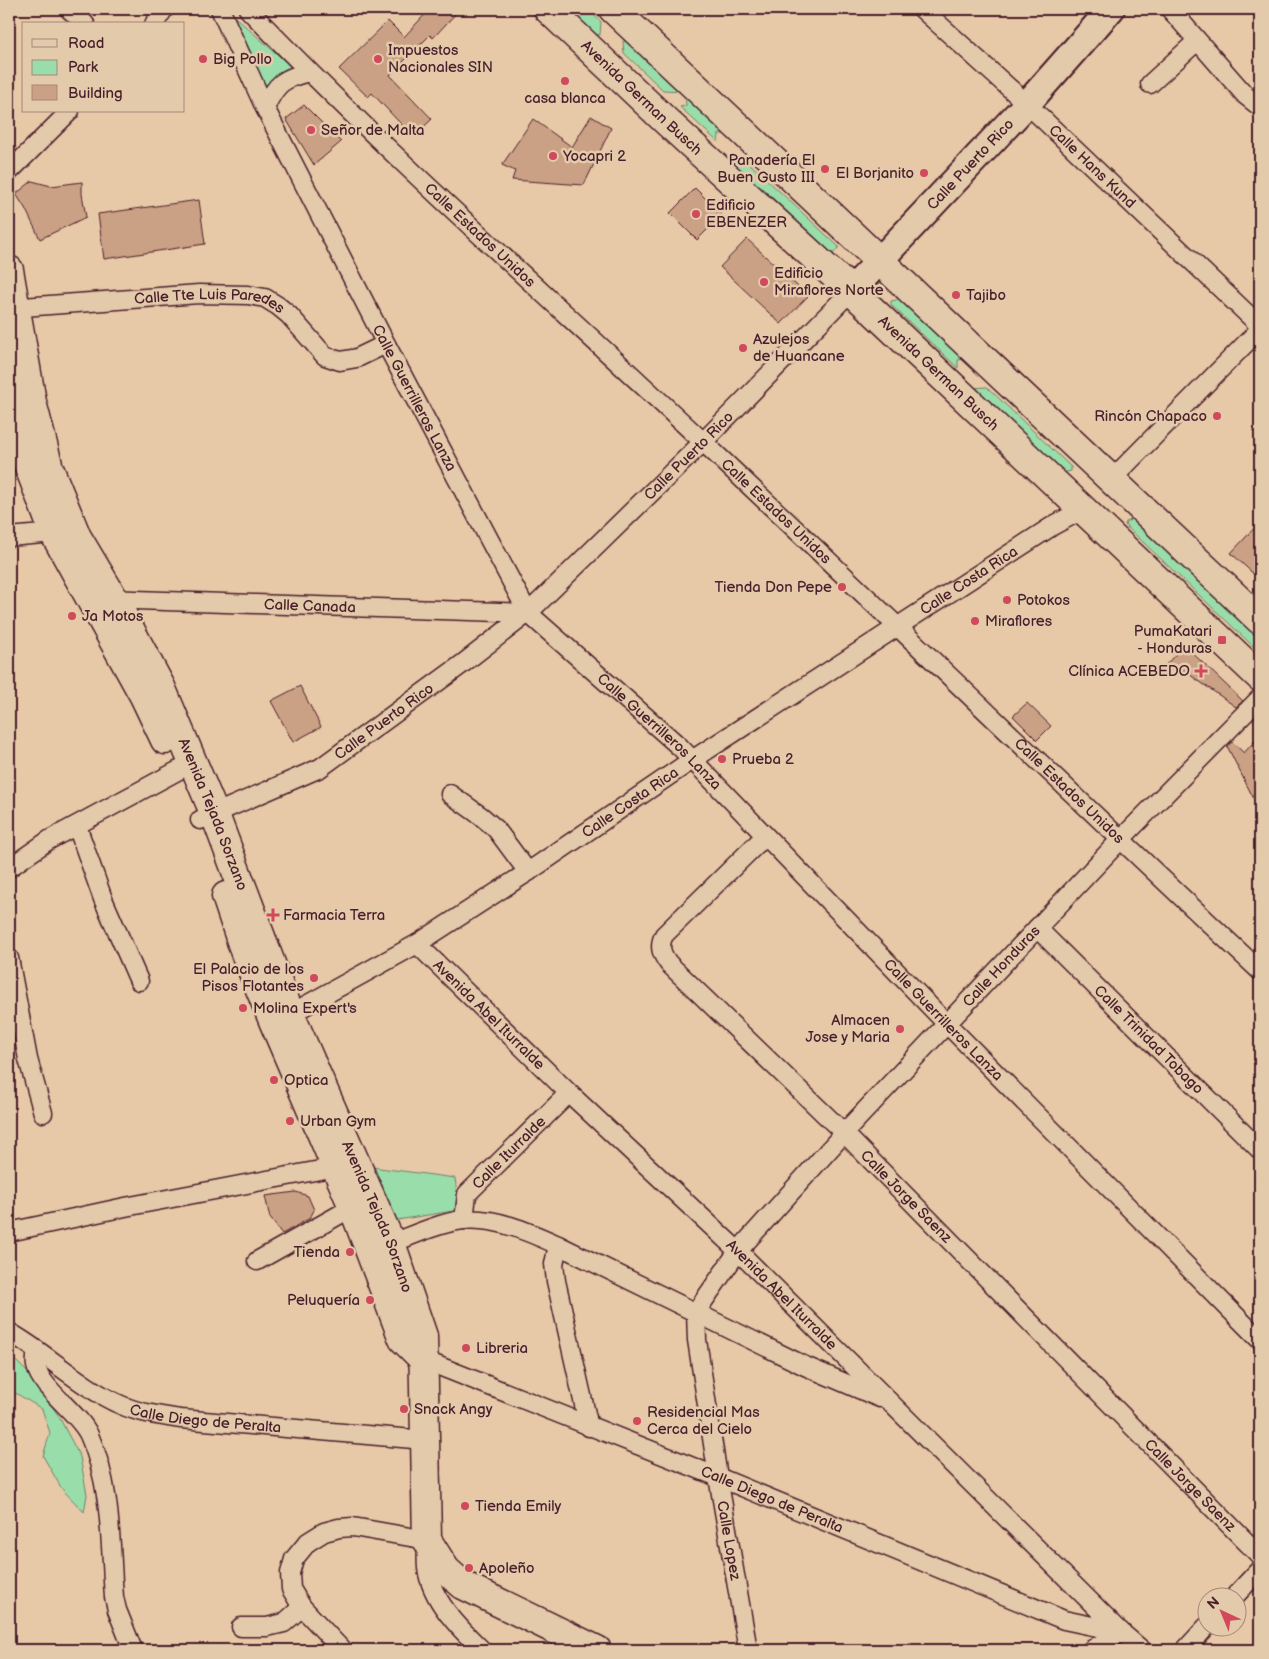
<svg xmlns="http://www.w3.org/2000/svg" width="1269" height="1659" viewBox="0 0 1269 1659" font-family="'Balsamiq Sans',sans-serif">
  <rect width="100%" height="100%" fill="#e7c9a7"/>
  <filter id="ink" filterUnits="userSpaceOnUse"><feTurbulence type="fractalNoise" baseFrequency=".02" numOctaves="2"/><feDisplacementMap in="SourceGraphic" scale="10" xChannelSelector="R" yChannelSelector="G"/><feConvolveMatrix kernelMatrix="1 2 1 2 8 2 1 2 1" color-interpolation-filters="sRGB"/></filter>
  <g filter="url(#ink)">
    <!-- green -->
    <g fill="#99deaa" stroke="#727e6a">
      <path d="M567 9H587L601 22 600 35 594 34Z"/>
      <path d="M228 11 294 69C279 70 273 76 265 88Z"/>
      <path d="M623 41 631 42 683 91 663 90 624 53Z"/>
      <path d="M685 92 728 134H719L718 142 680 107 686 106Z"/>
      <path d="M733 161 749 163 839 247 830 257 731 163Z"/>
      <path d="M900 296 967 359 958 360V368L891 305V301L896 300Z"/>
      <path d="M987 387 1071 467V471L1066 472 1063 476 970 388Z"/>
      <path d="M1133 517 1260 635V644L1253 646 1125 525 1126 522 1129 521Z"/>
      <path d="M372 1167 455 1178 459 1210 391 1221Z"/>
      <path d="M9 1354 33 1378 58 1415 80 1457 87 1495 84 1512 62 1489 43 1456 50 1433 42 1409 9 1389Z"/>
    </g>
    <!-- building -->
    <g fill="#cba185" stroke="#4a1f2b">
      <path d="M430 9H460L433 38 430 35 390 75 432 119 413 137 372 93 368 97 339 69 388 21 404 37Z"/>
      <path d="M304 105 341 142 314 165 286 119Z"/>
      <path d="M591 116 611 128 584 185 512 180 515 171 502 165 533 119 572 147Z"/>
      <path d="M32 181 51 186 82 182V194L86 217 40 239 25 208 16 194Z"/>
      <path d="M695 188 722 215 697 240 670 213Z"/>
      <path d="M199 200 205 244 104 259 98 214Z"/>
      <path d="M747 239 808 296 781 324 720 267Z"/>
      <path d="M1260 522V580L1231 553Z"/>
      <path d="M1184 645 1243 701 1236 707 1183 670 1162 669Z"/>
      <path d="M300 686 321 727 293 742 271 701Z"/>
      <path d="M1027 703 1051 726 1037 740 1013 716Z"/>
      <path d="M1260 735V811L1227 746 1232 742 1244 753Z"/>
      <path d="M296 1192 308 1196 314 1210 310 1218 282 1234 270 1218 265 1196Z"/>
    </g>
    <g fill="none" stroke-linecap="round" stroke-linejoin="round">
      <!-- street casing -->
      <g stroke="#4a1f2b" stroke-width="21">
        <g id="street">
          <path d="M69 9 85 24"/>
          <path id="s1" d="M220 9 265 108 386 344 528 613 680 747 947 1024 1260 1340"/>
          <path id="s2" d="M248 9C392 159 549 297 700 439 888 616 1072 795 1260 971"/>
          <path id="s3" d="M922 9 1027 104 1260 326"/>
          <path d="M1170 9 1246 96 1260 107"/>
          <path d="M154 24 164 9"/>
          <path d="M1150 84 1197 41"/>
          <path d="M265 108C276 83 284 78 309 72"/>
          <path d="M9 172 70 111"/>
          <path id="s4" d="M9 308 199 294 248 295 265 298 278 306 289 315 325 356 340 361 357 358 386 344"/>
          <path d="M1111 480 1260 329"/>
          <path d="M9 537 54 533 62 534"/>
          <path id="s5" d="M106 599 528 613"/>
          <path d="M450 794 481 816 496 829 528 872"/>
          <path id="s6" d="M200 820 320 768 461 665 528 613 703 442 851 291"/>
          <path d="M77 826 103 899 139 981"/>
          <path id="s7" d="M765 836 664 935C658 947 662 955 669 964L844 1133 1260 1556"/>
          <path d="M9 868 49 840 179 770 194 764"/>
          <path id="s8" d="M1037 928 1260 1150"/>
          <path id="s9" d="M417 944 569 1093 738 1251 1121 1632 1142 1650"/>
          <path d="M9 958 28 1059 43 1113"/>
          <path id="s10" d="M283 1018 417 944 528 872 692 760 1054 525 1082 510"/>
          <path id="s11" d="M464 1220 467 1194 569 1093"/>
          <path d="M9 1232 125 1207 336 1167"/>
          <path d="M558 1245 554 1264 556 1281 589 1427"/>
          <path d="M382 1247C406 1238 438 1223 463 1220 496 1217 529 1232 558 1245L805 1366 880 1398"/>
          <path d="M257 1261 353 1207"/>
          <path id="s12" d="M696 1312 738 1251 844 1133 1120 840 1260 698"/>
          <path id="s13" d="M696 1312 697 1340 718 1477 748 1650"/>
          <path id="s14" d="M9 1332C48 1354 80 1387 121 1405 139 1413 161 1416 181 1419L425 1440"/>
          <path d="M37 1350C36 1355 35 1361 36 1366 41 1389 79 1413 89 1435 112 1486 110 1543 114 1597L117 1610 133 1650"/>
          <path id="s15" d="M424 1360 718 1477 1064 1620 1121 1632"/>
          <path d="M1235 1596 1260 1569"/>
          <path d="M241 1627H267L284 1623 302 1607"/>
          <path d="M342 1650 302 1607 291 1589 290 1573 294 1559 308 1542 324 1532 339 1528 353 1527 427 1540C427 1549 426 1559 427 1568 431 1600 460 1629 482 1650"/>
          <path d="M1091 1650 1121 1632"/>
          <path d="M1185 1650 1207 1626"/>
        </g>
      </g>
      <!-- secondary casing -->
      <g stroke="#4a1f2b" stroke-width="30">
        <g id="secondary">
          <path id="s16" d="M851 291 1027 104 1111 9"/>
        </g>
      </g>
      <!-- primary casing -->
      <g stroke="#4a1f2b" stroke-width="31">
        <g id="primary">
          <path id="s17" d="M548 9 667 122 872 310 1260 677"/>
          <path d="M613 9 1260 620"/>
          <path id="s18" d="M9 270 32 402 49 468 77 537 114 599 161 687 215 815 290 1014 391 1243 423 1336 427 1540 446 1570 463 1585 597 1650"/>
          <path d="M9 387 13 412 24 454 54 533 144 696 165 740"/>
          <path d="M226 896 245 953 274 1023 353 1207 403 1339 424 1360"/>
        </g>
      </g>
      <!-- street -->
      <use href="#street" stroke="#e3caab" stroke-width="18"/>
      <!-- secondary -->
      <use href="#secondary" stroke="#e3caab" stroke-width="26"/>
      <!-- primary -->
      <use href="#primary" stroke="#e3caab" stroke-width="28"/>
    </g>
  </g>
  <!-- markers -->
  <g fill="#d1495b" stroke="#e3caab" stroke-width="2">
    <circle cx="203" cy="59" r="5"/>
    <circle cx="378" cy="59" r="5"/>
    <circle cx="565" cy="81" r="5"/>
    <circle cx="311" cy="130" r="5"/>
    <circle cx="553" cy="156" r="5"/>
    <circle cx="825" cy="169" r="5"/>
    <circle cx="924" cy="173" r="5"/>
    <circle cx="696" cy="214" r="5"/>
    <circle cx="764" cy="282" r="5"/>
    <circle cx="956" cy="295" r="5"/>
    <circle cx="743" cy="348" r="5"/>
    <circle cx="1217" cy="416" r="5"/>
    <circle cx="842" cy="587" r="5"/>
    <circle cx="1007" cy="600" r="5"/>
    <circle cx="72" cy="616" r="5"/>
    <circle cx="975" cy="621" r="5"/>
    <rect x="1217" y="635" width="10" height="10" rx="2.5"/>
    <path d="M1198.5 663.5h5v5h5v5h-5v5h-5v-5h-5v-5h5z"/>
    <circle cx="722" cy="759" r="5"/>
    <path d="M270.5 907.5h5v5h5v5h-5v5h-5v-5h-5v-5h5z"/>
    <circle cx="314" cy="978" r="5"/>
    <circle cx="243" cy="1008" r="5"/>
    <circle cx="900" cy="1029" r="5"/>
    <circle cx="274" cy="1080" r="5"/>
    <circle cx="290" cy="1121" r="5"/>
    <circle cx="350" cy="1252" r="5"/>
    <circle cx="370" cy="1300" r="5"/>
    <circle cx="466" cy="1348" r="5"/>
    <circle cx="404" cy="1409" r="5"/>
    <circle cx="637" cy="1421" r="5"/>
    <circle cx="465" cy="1506" r="5"/>
    <circle cx="469" cy="1568" r="5"/>
  </g>
  <g text-anchor="middle" dominant-baseline="central" stroke-width="5" stroke-linejoin="round" paint-order="stroke">
    <!-- poi labels -->
    <g font-size="15" fill="#4a1f2b" stroke="#e3caab" text-anchor="start">
      <text x="388" y="50">Impuestos<tspan x="388" dy="17">Nacionales SIN</tspan></text>
      <text x="213" y="59">Big Pollo</text>
      <text x="565" y="98" text-anchor="middle">casa blanca</text>
      <text x="321" y="130">Señor de Malta</text>
      <text x="563" y="156">Yocapri 2</text>
      <text x="815" y="160" text-anchor="end">Panadería El<tspan x="815" dy="17">Buen Gusto III</tspan></text>
      <text x="914" y="173" text-anchor="end">El Borjanito</text>
      <text x="706" y="205">Edificio<tspan x="706" dy="17">EBENEZER</tspan></text>
      <text x="774" y="273">Edificio<tspan x="774" dy="17">Miraflores Norte</tspan></text>
      <text x="966" y="295">Tajibo</text>
      <text x="753" y="339">Azulejos<tspan x="753" dy="17">de Huancane</tspan></text>
      <text x="1207" y="416" text-anchor="end">Rincón Chapaco</text>
      <text x="832" y="587" text-anchor="end">Tienda Don Pepe</text>
      <text x="1017" y="600">Potokos</text>
      <text x="82" y="616">Ja Motos</text>
      <text x="985" y="621">Miraflores</text>
      <text x="1212" y="631" text-anchor="end">PumaKatari<tspan x="1212" dy="17">- Honduras</tspan></text>
      <text x="1190" y="671" text-anchor="end">Clínica ACEBEDO</text>
      <text x="732" y="759">Prueba 2</text>
      <text x="283" y="915">Farmacia Terra</text>
      <text x="304" y="969" text-anchor="end">El Palacio de los<tspan x="304" dy="17">Pisos Flotantes</tspan></text>
      <text x="253" y="1008">Molina Expert's</text>
      <text x="890" y="1020" text-anchor="end">Almacen<tspan x="890" dy="17">Jose y Maria</tspan></text>
      <text x="284" y="1080">Optica</text>
      <text x="300" y="1121">Urban Gym</text>
      <text x="340" y="1252" text-anchor="end">Tienda</text>
      <text x="360" y="1300" text-anchor="end">Peluquería</text>
      <text x="476" y="1348">Libreria</text>
      <text x="414" y="1409">Snack Angy</text>
      <text x="647" y="1412">Residencial Mas<tspan x="647" dy="17">Cerca del Cielo</tspan></text>
      <text x="475" y="1506">Tienda Emily</text>
      <text x="479" y="1568">Apoleño</text>
    </g>
    <!-- street labels -->
    <g font-size="15" fill="#4a1f2b" stroke="#e3caab">
      <text stroke="none"><textPath href="#s17" startOffset="129">Avenida German Busch</textPath></text>
      <text stroke="none"><textPath href="#s16" startOffset="174">Calle Puerto Rico</textPath></text>
      <text stroke="none"><textPath href="#s3" startOffset="232">Calle Hans Kund</textPath></text>
      <text stroke="none"><textPath href="#s2" startOffset="324">Calle Estados Unidos</textPath></text>
      <text stroke="none"><textPath href="#s4" startOffset="202">Calle Tte Luis Paredes</textPath></text>
      <text stroke="none"><textPath href="#s17" startOffset="534">Avenida German Busch</textPath></text>
      <text stroke="none"><textPath href="#s1" startOffset="435">Calle Guerrilleros Lanza</textPath></text>
      <text stroke="none"><textPath href="#s6" startOffset="615">Calle Puerto Rico</textPath></text>
      <text stroke="none"><textPath href="#s2" startOffset="729">Calle Estados Unidos</textPath></text>
      <text stroke="none"><textPath href="#s10" startOffset="814">Calle Costa Rica</textPath></text>
      <text stroke="none"><textPath href="#s5" startOffset="204">Calle Canada</textPath></text>
      <text stroke="none"><textPath href="#s6" startOffset="210">Calle Puerto Rico</textPath></text>
      <text stroke="none"><textPath href="#s1" startOffset="855">Calle Guerrilleros Lanza</textPath></text>
      <text stroke="none"><textPath href="#s2" startOffset="1134">Calle Estados Unidos</textPath></text>
      <text stroke="none"><textPath href="#s10" startOffset="409">Calle Costa Rica</textPath></text>
      <text stroke="none"><textPath href="#s18" startOffset="586">Avenida Tejada Sorzano</textPath></text>
      <text stroke="none"><textPath href="#s12" startOffset="462">Calle Honduras</textPath></text>
      <text stroke="none"><textPath href="#s9" startOffset="101">Avenida Abel Iturralde</textPath></text>
      <text stroke="none"><textPath href="#s1" startOffset="1260">Calle Guerrilleros Lanza</textPath></text>
      <text stroke="none"><textPath href="#s8" startOffset="158">Calle Trinidad Tobago</textPath></text>
      <text stroke="none"><textPath href="#s11" startOffset="85">Calle Iturralde</textPath></text>
      <text stroke="none"><textPath href="#s7" startOffset="505">Calle Jorge Saenz</textPath></text>
      <text stroke="none"><textPath href="#s18" startOffset="1021">Avenida Tejada Sorzano</textPath></text>
      <text stroke="none"><textPath href="#s9" startOffset="506">Avenida Abel Iturralde</textPath></text>
      <text stroke="none"><textPath href="#s14" startOffset="220">Calle Diego de Peralta</textPath></text>
      <text stroke="none"><textPath href="#s7" startOffset="910">Calle Jorge Saenz</textPath></text>
      <text stroke="none"><textPath href="#s15" startOffset="375">Calle Diego de Peralta</textPath></text>
      <text stroke="none"><textPath href="#s13" startOffset="231">Calle Lopez</textPath></text>
    </g>
  </g>
  <!-- margin -->
  <rect width="1269" height="1659" fill="none" stroke="#e3caab" stroke-width="30"/>
  <rect x="15" y="15" width="1239" height="1629" fill="none" stroke="#4a1f2b" stroke-width="2" filter="url(#ink)"/>
  <!-- legend -->
  <rect x="22" y="22" width="162" height="90" fill="#e3caab" stroke="#a68678"/>
  <rect x="32" y="39" width="25" height="8" fill="#e3caab" stroke="#a68678"/>
  <text x="68" y="48" font-size="15" fill="#4a1f2b">Road</text>
  <rect x="32" y="60" width="25" height="15" fill="#99deaa" stroke="#a68678"/>
  <text x="68" y="72" font-size="15" fill="#4a1f2b">Park</text>
  <rect x="32" y="85" width="25" height="15" fill="#cba185" stroke="#a68678"/>
  <text x="68" y="98" font-size="15" fill="#4a1f2b">Building</text>
  <!-- north arrow -->
  <g transform="translate(1222 1612) rotate(316)"><circle r="24" fill="#e3caab" stroke="#a68678"/>
  <path d="M0-4L9 19L0 12L-9 19Z" fill="#d1495b"/>
  <text y="-8" font-size="14" font-weight="bold" text-anchor="middle" fill="#4a1f2b">N</text>
  </g>
</svg>
